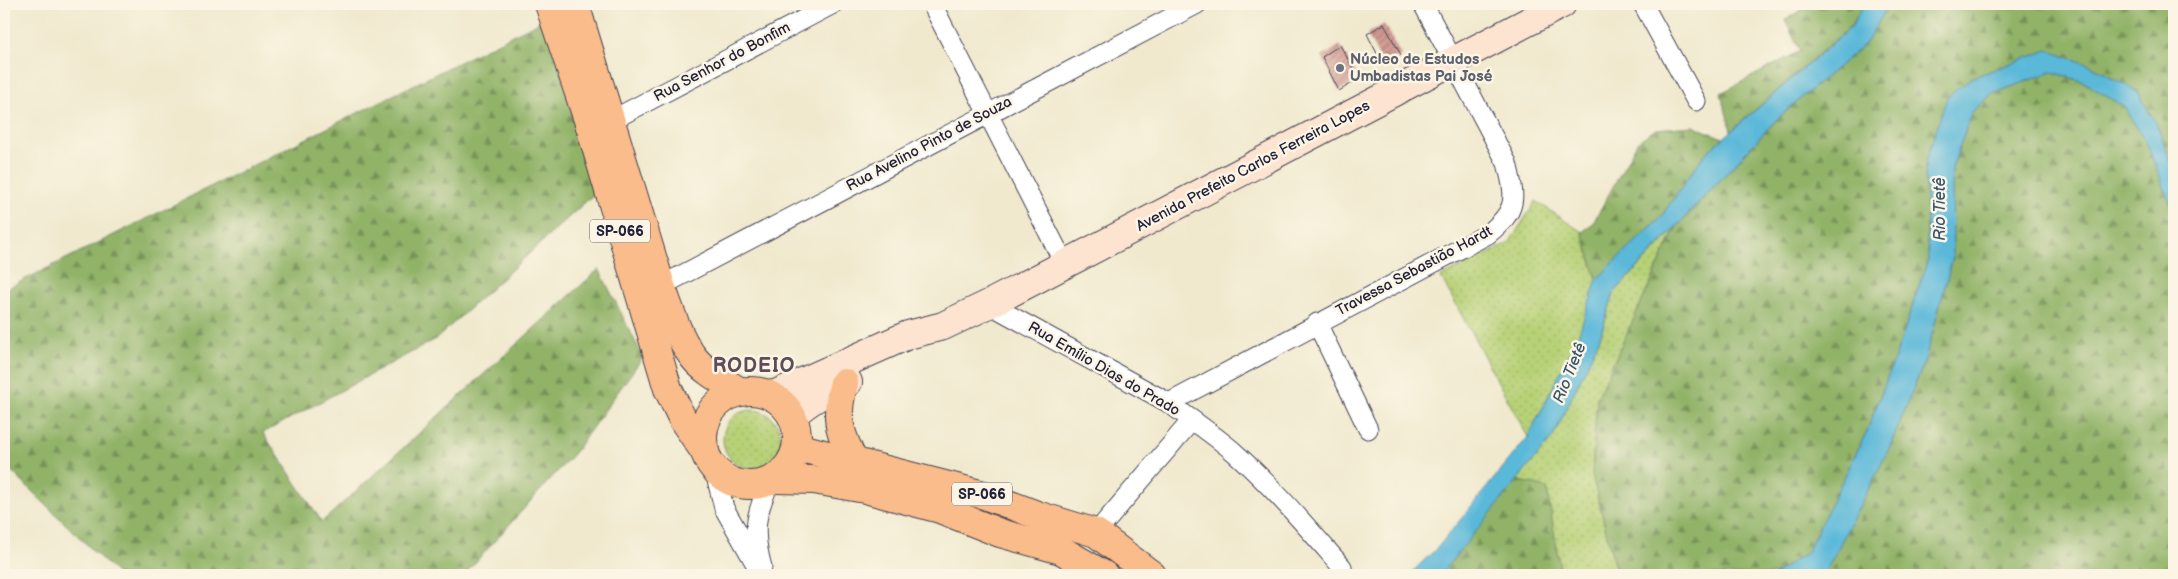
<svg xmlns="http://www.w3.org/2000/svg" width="2178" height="579" viewBox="0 0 2178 579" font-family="'Balsamiq Sans',sans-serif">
  <defs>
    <pattern id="grass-dots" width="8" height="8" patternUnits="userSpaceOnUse" patternTransform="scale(1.25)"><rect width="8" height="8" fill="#b7d177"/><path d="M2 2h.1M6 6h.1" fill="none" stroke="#9db368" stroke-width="1.8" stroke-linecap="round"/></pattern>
    <pattern id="forest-firs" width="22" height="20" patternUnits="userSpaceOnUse" patternTransform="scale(1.25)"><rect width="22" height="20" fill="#91b368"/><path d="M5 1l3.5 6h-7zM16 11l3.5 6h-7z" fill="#769157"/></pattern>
    <pattern id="building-hatch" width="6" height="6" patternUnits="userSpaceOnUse" patternTransform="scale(1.25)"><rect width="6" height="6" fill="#d19990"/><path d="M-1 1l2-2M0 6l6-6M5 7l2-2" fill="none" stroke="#a97c77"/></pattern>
  </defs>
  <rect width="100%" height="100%" fill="#fcf5e5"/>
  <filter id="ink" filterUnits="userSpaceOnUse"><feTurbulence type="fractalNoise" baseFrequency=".02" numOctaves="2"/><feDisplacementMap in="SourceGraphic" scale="10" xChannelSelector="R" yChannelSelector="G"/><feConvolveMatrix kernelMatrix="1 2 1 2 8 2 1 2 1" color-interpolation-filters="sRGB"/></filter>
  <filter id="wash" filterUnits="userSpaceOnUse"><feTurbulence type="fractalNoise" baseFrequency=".0096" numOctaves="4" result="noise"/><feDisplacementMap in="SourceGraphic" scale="20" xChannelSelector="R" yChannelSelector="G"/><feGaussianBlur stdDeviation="1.12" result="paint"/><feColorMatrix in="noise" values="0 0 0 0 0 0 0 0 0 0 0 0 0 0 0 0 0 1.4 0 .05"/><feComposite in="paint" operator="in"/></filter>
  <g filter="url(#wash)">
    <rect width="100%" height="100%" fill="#f0e9ce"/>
    <!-- grass -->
    <g fill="url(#grass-dots)" stroke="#6c7a59">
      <path d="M1536 201 1582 232 1597 279 1577 339 1528 437 1441 277 1509 243Z"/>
      <path d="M1676 228 1597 398 1592 474 1617 575H1561L1555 547 1517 480 1553 437 1599 340 1614 293Z"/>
      <circle cx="752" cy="439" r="29"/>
    </g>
    <!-- forest -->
    <g fill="url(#forest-firs)" stroke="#5a6a52">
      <path d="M1811 4H1864L1852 25 1731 131 1721 93 1800 51 1785 20Z"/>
      <path d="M1889 4H2174V169L2159 130 2138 92 2090 65 2048 51 1971 78 1925 163 1928 259 1896 355 1867 431 1807 552 1774 575H1617L1592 474 1597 398 1676 228 1778 118 1866 43Z"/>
      <path d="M547 18 593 195 436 339 263 433 322 522 599 269 643 357 574 453 464 575H118L4 464V290Z"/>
      <path d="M2052 72 2084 82 2124 107 2146 142 2174 212V557L2171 567V575H1824L1889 449 1925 360 1953 257 1952 168 1972 112 1992 94Z"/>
      <path d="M1693 126 1723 138 1704 155 1660 218 1597 279 1582 232 1592 225 1638 141 1656 129Z"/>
      <path d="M1517 480 1547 488 1561 575H1440Z"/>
    </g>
    <!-- water -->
    <g fill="#5ab8d9" stroke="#3e6d8a">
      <path d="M1864 4H1889L1866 43 1778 118 1614 293 1599 340 1553 437 1440 575H1409L1438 547 1528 437 1577 339 1597 279 1660 218 1704 155 1852 26Z"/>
      <path d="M2048 50 2090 65 2138 92 2159 130 2174 169V212L2146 142 2124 107 2084 82 2052 72 1992 94 1972 112 1952 168 1953 257 1925 360 1889 449 1824 575H1774L1807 552 1867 431 1896 355 1928 259 1925 163 1947 97 1971 78Z"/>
    </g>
    <g id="blocks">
      <!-- building -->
      <g fill="url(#building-hatch)">
        <path d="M1384 24 1401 55 1383 65 1367 34Z"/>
        <path d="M1340 45 1359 79 1339 91 1322 57Z"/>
      </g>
    </g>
  </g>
  <g filter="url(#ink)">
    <use href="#blocks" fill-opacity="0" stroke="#414051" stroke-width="1"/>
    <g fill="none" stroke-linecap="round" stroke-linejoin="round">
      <!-- minor casing -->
      <g stroke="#414051" stroke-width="21">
        <g id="minor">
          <path d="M932 4 1065 265"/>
          <path d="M1643 4 1696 101"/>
          <path d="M612 120 833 4"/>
          <path d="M661 286 1197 4"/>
          <path d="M989 304 1169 403C1190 419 1213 434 1234 452 1273 487 1307 527 1342 567"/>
          <path d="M1317 323 1368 429"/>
          <path d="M1169 403 1488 234C1518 210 1516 199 1507 163L1423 4"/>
          <path d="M714 468 724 508 762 575"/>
          <path d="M1096 533 1192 420"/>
          <path d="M762 567C752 531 755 515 770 482"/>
        </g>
      </g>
      <!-- secondary casing -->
      <g stroke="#414051" stroke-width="30">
        <g id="secondary">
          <path d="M771 396 908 335 943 326 989 304 1562 4"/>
          <path d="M792 416C809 400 827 391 848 382"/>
        </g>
      </g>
      <!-- primary casing -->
      <g stroke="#414051" stroke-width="30">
        <g id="primary">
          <path d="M549 4 588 120 668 389 683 420 705 452"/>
          <path d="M575 4 661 286C670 309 677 334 691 354 702 371 725 382 741 392"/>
          <path d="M844 383C834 417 839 431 854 462"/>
          <circle cx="750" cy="438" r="47"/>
          <path d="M797 447 984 495 1037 515 1096 533 1152 575"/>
          <path d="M776 479 814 480 865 489 940 509 1000 533 1061 550 1104 575"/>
        </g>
      </g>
      <!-- minor -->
      <use href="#minor" stroke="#fff" stroke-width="19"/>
      <!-- secondary -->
      <use href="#secondary" stroke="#fde4d0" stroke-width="28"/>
      <!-- primary -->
      <use href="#primary" stroke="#f9bc8a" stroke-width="28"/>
    </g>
  </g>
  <!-- markers -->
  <circle fill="#6b7280" stroke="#fcf5e5" stroke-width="2" cx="1340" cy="68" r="5"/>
  <g text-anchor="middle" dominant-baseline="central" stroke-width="5" stroke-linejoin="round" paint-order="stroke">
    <!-- shield labels -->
    <g fill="#fcf5e5" stroke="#63616e" stroke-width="1">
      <rect x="590" y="219.5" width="60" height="23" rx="4"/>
      <rect x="952" y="482.5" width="60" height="23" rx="4"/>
    </g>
    <g font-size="14" font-weight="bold" fill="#22223b">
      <text x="620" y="231">SP-066</text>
      <text x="982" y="494">SP-066</text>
    </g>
    <!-- worship labels -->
    <g font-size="15" font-weight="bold" fill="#5b616d" stroke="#fcf5e5" text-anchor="start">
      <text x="1350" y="59">Núcleo de Estudos<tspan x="1350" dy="17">Umbadistas Pai José</tspan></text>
    </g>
    <!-- street labels -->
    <g font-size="15" fill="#22223b" stroke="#fcf5e5">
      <text transform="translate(722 62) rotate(-28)">Rua Senhor do Bonfim</text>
      <text transform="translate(929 144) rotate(-28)">Rua Avelino Pinto de Souza</text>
      <text transform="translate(1253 166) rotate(-28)">Avenida Prefeito Carlos Ferreira Lopes</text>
      <text transform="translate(1414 271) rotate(-28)">Travessa Sebastião Hardt</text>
      <text transform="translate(1104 369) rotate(30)">Rua Emílio Dias do Prado</text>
    </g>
    <!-- water labels -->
    <g font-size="16" font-style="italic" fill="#365672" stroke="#fcf5e5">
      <text transform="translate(1940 209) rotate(-90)">Rio Tietê</text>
      <text transform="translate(1570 373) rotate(-68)">Rio Tietê</text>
    </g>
    <!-- district labels -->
    <g font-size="20" font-weight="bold" letter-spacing="1" fill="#5f4c59" stroke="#fcf5e5">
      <text x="754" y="366">RODEIO</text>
    </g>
  </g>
  <!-- margin -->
  <rect width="2178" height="579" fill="none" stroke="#fcf5e5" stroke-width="20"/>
</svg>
